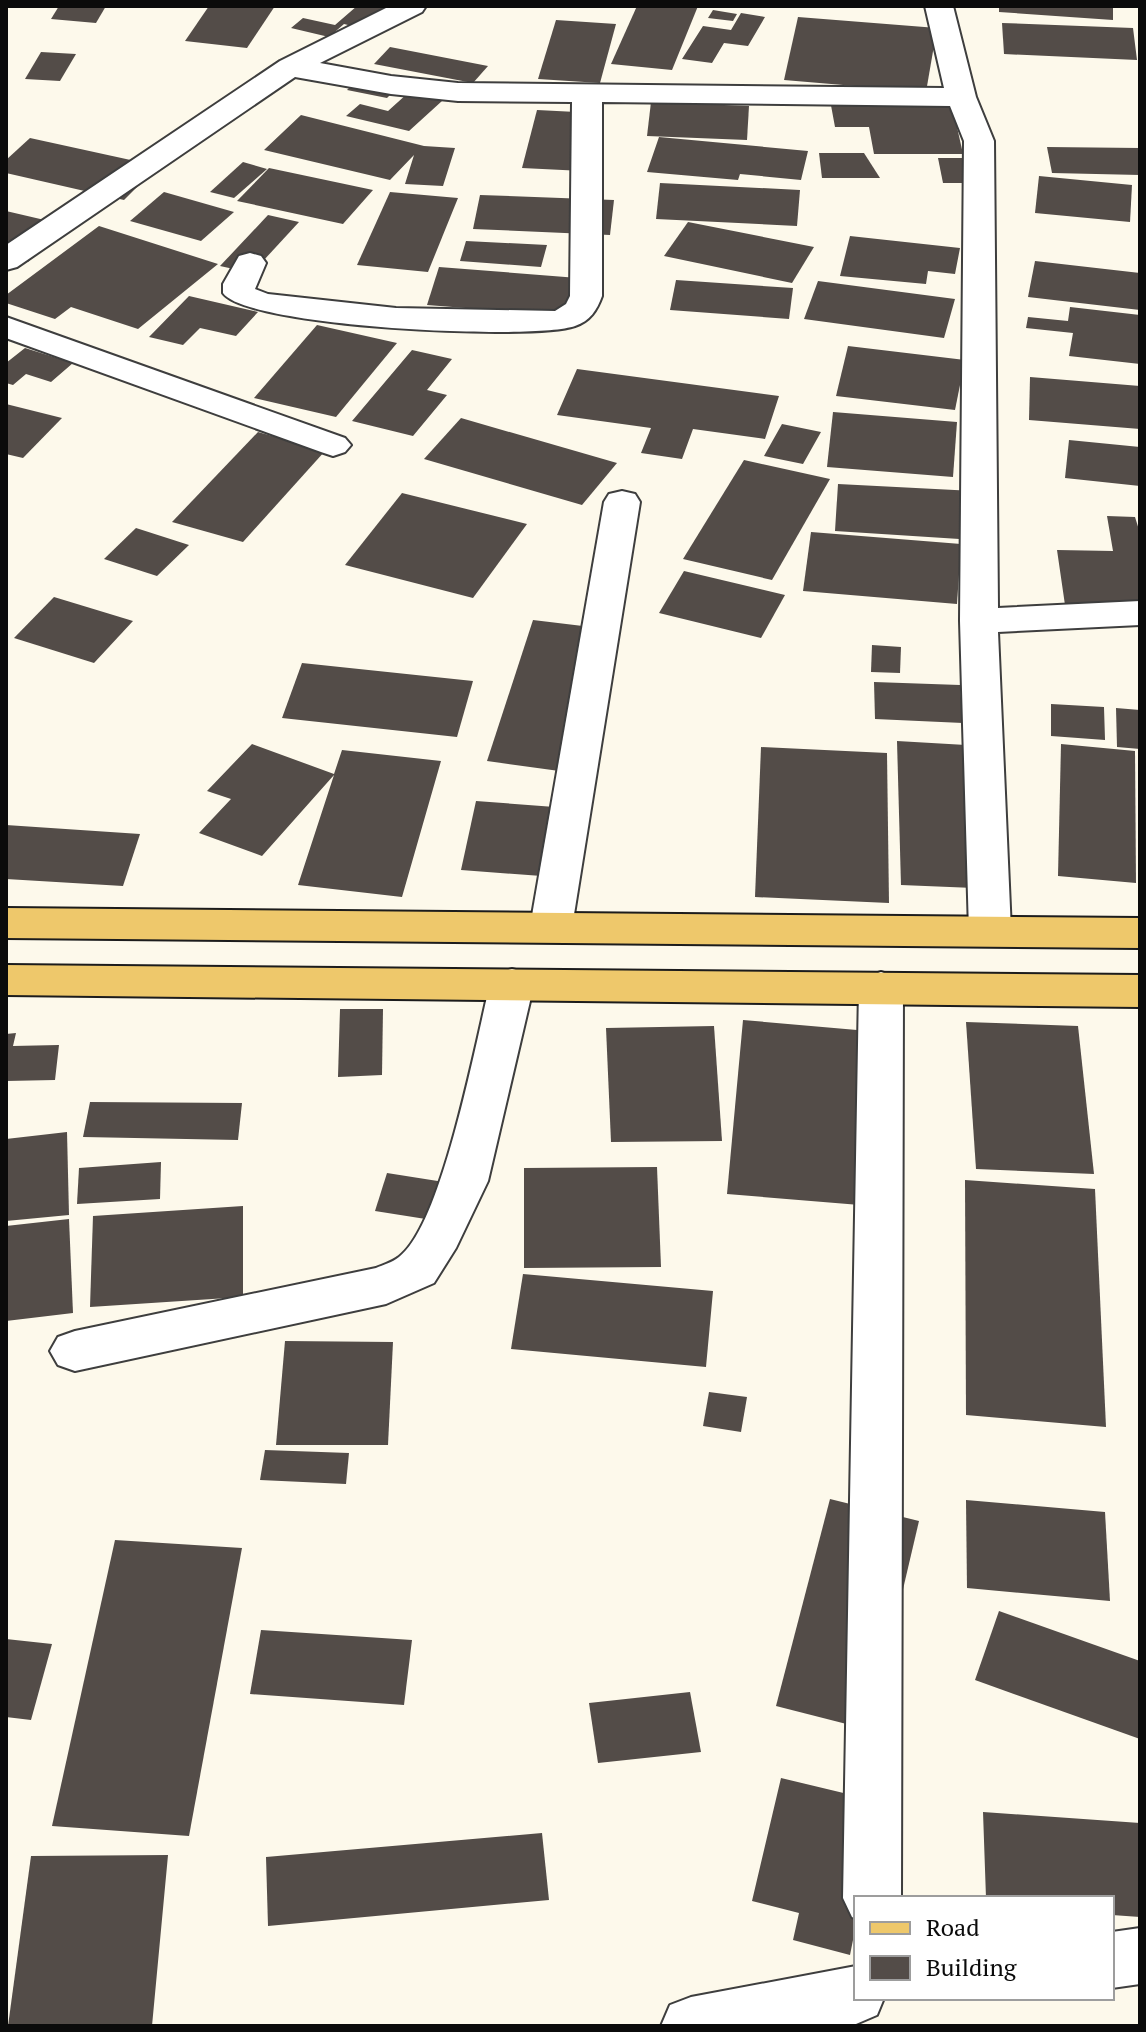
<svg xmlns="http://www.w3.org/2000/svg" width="1146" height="2032" viewBox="0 0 1146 2032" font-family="'PT Serif',serif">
  <rect width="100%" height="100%" fill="#fdf9eb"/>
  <!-- building -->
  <g fill="#534c48">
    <path d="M59 6H106L96 23 51 19Z"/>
    <path d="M209 6H275L247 48 185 41Z"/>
    <path d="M357 6H390L364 29 344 24 329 37 291 28 303 18 335 25Z"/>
    <path d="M637 6H698L672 70 611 64Z"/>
    <path d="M999 6H1113V20L999 12Z"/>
    <path d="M713 10 737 14 733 21 708 18Z"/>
    <path d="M741 13 765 17 748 46 724 43 712 63 682 59 703 26 731 30Z"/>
    <path d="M798 17 937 28 926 92 784 80Z"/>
    <path d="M556 20 616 24 600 83 538 79Z"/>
    <path d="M1002 23 1133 28 1137 60 1004 54Z"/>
    <path d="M390 47 488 66 473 83 374 64Z"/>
    <path d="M41 52 76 54 60 81 25 79Z"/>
    <path d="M356 81 396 89 387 98 347 90Z"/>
    <path d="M408 93 442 101 409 131 346 116 360 104 388 111Z"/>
    <path d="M830 100H951L963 154H874L869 127H835Z"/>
    <path d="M651 102 749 106 747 140 647 136Z"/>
    <path d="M537 110 596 113 583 171 522 168Z"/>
    <path d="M301 115 424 146 455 148 443 186 405 184 414 155 390 180 264 150Z"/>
    <path d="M659 137 808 151 801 180 740 174 738 180 647 172Z"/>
    <path d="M30 138 158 166 124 200 6 173V160Z"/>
    <path d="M1047 147 1140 148V175L1052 173Z"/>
    <path d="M819 153H864L880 178H822Z"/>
    <path d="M938 158H962L967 183H943Z"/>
    <path d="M243 162 267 169 234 198 210 192Z"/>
    <path d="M269 168 373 190 343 224 237 201Z"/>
    <path d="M1039 176 1132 185 1130 222 1035 213Z"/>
    <path d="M660 183 800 190 797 226 656 219Z"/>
    <path d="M164 192 234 212 201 241 130 221Z"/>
    <path d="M390 192 458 198 428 272 357 265Z"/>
    <path d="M480 195 614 200 610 235 473 229Z"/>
    <path d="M6 211 66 225 28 262 6 257Z"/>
    <path d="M268 215 299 222 252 273 220 266Z"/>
    <path d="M688 222 814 247 792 283 664 256Z"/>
    <path d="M99 226 218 264 138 329 71 307 55 319 6 303V295Z"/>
    <path d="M850 236 960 248 955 274 928 271 926 284 840 276Z"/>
    <path d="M466 241 547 245 541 267 460 261Z"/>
    <path d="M1035 261 1140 273V310L1028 297Z"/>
    <path d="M439 267 578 278 568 316 427 305Z"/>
    <path d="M676 280 793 288 789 319 670 310Z"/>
    <path d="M818 281 955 299 944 338 804 319Z"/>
    <path d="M189 296 258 312 236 336 200 328 183 345 149 337Z"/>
    <path d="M1070 307 1140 315V364L1069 356 1073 333 1026 328 1028 317 1068 321Z"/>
    <path d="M317 325 397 343 336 417 254 398Z"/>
    <path d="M848 346 965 360 955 410 836 396Z"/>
    <path d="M25 348 73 363 51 382 26 374 13 385 6 383V363Z"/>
    <path d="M412 350 452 359 427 390 447 395 413 436 352 421Z"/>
    <path d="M577 369 779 396 765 439 693 429 682 459 641 453 651 428 557 415Z"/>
    <path d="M1030 377 1140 386V429L1029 420Z"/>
    <path d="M6 404 62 418 23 458 6 454Z"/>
    <path d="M833 412 957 422 953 477 827 467Z"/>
    <path d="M461 418 617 463 582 505 424 459Z"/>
    <path d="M782 424 821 432 803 464 764 456Z"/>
    <path d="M258 432 325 451 243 542 172 522Z"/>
    <path d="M1069 440 1140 447V486L1065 478Z"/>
    <path d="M744 460 830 479 772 580 683 559Z"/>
    <path d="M838 484 974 491 975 540 835 531Z"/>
    <path d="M402 493 527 524 473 598 345 565Z"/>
    <path d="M1107 516 1135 517 1140 533V607L1065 605 1057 550 1113 551Z"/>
    <path d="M136 528 189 545 157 576 104 559Z"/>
    <path d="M811 532 961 544 957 604 803 591Z"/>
    <path d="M684 571 785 595 761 638 659 613Z"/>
    <path d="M54 597 133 621 94 663 14 638Z"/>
    <path d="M533 620 616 630 574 773 487 761Z"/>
    <path d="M872 645 901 647 900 673 871 672Z"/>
    <path d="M302 663 473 681 457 737 282 718Z"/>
    <path d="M874 682 960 685 963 723 875 719Z"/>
    <path d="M1051 704 1104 707 1105 740 1051 736Z"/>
    <path d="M1116 708 1140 710V749L1117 747Z"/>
    <path d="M897 741 966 745 974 888 901 885Z"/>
    <path d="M252 744 334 774 342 750 441 761 402 897 298 885 334 775 262 856 199 833 231 799 207 791Z"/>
    <path d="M1061 744 1135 751 1136 883 1058 876Z"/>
    <path d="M761 747 887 753 889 903 755 897Z"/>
    <path d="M476 801 568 808 555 877 461 870Z"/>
    <path d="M6 825 140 834 123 886 6 879Z"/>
    <path d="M340 1009H383L382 1075 338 1077Z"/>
    <path d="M743 1020 880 1032 872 1206 727 1194Z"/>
    <path d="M966 1022 1078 1026 1094 1174 976 1169Z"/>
    <path d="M714 1026 722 1141 611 1142 606 1028Z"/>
    <path d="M16 1033 13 1046 59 1045 55 1080 6 1081V1034Z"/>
    <path d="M90 1102 242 1103 238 1140 83 1137Z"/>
    <path d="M67 1132 69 1215 6 1221V1139Z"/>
    <path d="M161 1162 160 1199 77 1204 79 1168Z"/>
    <path d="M657 1167 661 1267 524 1268V1168Z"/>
    <path d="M387 1173 444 1182 432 1220 375 1211Z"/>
    <path d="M965 1180 1095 1189 1106 1427 966 1415Z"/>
    <path d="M243 1206V1297L90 1307 93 1216Z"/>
    <path d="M69 1219 73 1313 6 1321V1226Z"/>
    <path d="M523 1274 713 1291 706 1367 511 1349Z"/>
    <path d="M285 1341 393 1342 388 1445H276Z"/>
    <path d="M709 1392 747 1397 741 1432 703 1426Z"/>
    <path d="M265 1450 349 1453 346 1484 260 1480Z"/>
    <path d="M830 1499 919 1521 870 1730 776 1706Z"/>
    <path d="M966 1500 1105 1512 1110 1601 967 1588Z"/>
    <path d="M115 1540 242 1548 189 1836 52 1826Z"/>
    <path d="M999 1611 1140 1661V1739L975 1680Z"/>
    <path d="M261 1630 412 1640 404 1705 250 1694Z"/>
    <path d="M6 1639 52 1644 31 1720 6 1717Z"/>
    <path d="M690 1692 701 1752 598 1763 589 1703Z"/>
    <path d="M781 1778 881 1802 861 1898H856V1925L850 1955 793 1940 799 1913 752 1901Z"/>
    <path d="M983 1812 1140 1823V1917L1112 1915V1898H986Z"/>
    <path d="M542 1833 549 1900 268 1926 266 1857Z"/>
    <path d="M168 1855 152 2026H8L31 1856Z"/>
  </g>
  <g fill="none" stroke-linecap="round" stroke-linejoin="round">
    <!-- minor casing -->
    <g stroke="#3e3e3e" stroke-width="4">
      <g id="minor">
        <path d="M390 6H426L422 12 320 63 391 76 458 83 944 88 925 6H953L976 97 994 141 998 608 1140 601V625L998 632 1011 931 1005 942 990 946 975 942 969 931 960 621 964 141 950 106 602 102V296C597 310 590 321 575 326 532 341 246 327 223 293V284L239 256 250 253 261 256 266 263 255 289 268 294 396 308 555 311 566 304 570 296 572 102 458 101 391 94 295 77 17 267 6 270V245L280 61Z"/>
        <path d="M6 317 345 438 351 445 345 452 333 456 321 452 6 338Z"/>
        <path d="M622 491 635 494 640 502 572 927 566 937 551 942 536 937 530 927 604 502 609 494Z"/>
        <path d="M512 969 527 973 534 984 488 1181 456 1248 434 1283 386 1304 75 1371 58 1365 50 1351 58 1337 75 1331 376 1268C383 1265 393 1262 399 1257 442 1225 476 1041 490 984L497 973Z"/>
        <path d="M881 972 896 977 903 988 901 1898H856V1919L852 1917 843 1898 859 988 866 977Z"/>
        <path d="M1140 1928V1984L1112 1988V1932Z"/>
        <path d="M856 1966V1998H884L877 2015 856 2024 661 2026 670 2005 691 1997Z"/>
      </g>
    </g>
    <!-- major casing -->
    <g stroke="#1c1c1c" stroke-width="4">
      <g id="major">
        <path d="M6 908 1140 918V948L6 938Z"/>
        <path d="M6 965 1140 975V1007L6 995Z"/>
      </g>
    </g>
    <!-- minor -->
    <use href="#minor" fill="#fff" fill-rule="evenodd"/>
    <!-- major -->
    <use href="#major" fill="#eec86b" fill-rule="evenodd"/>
  </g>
  <!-- border -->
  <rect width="1146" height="2032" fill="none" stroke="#0b0b0b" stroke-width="16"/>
  <!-- legend -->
  <rect x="854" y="1896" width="260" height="104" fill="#ffffff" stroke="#9d9d9d" stroke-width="2"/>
  <rect x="870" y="1922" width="40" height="12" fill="#eec86b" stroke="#9d9d9d" stroke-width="2"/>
  <text x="926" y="1936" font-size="24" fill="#0b0b0b">Road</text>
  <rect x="870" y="1956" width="40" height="24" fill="#534c48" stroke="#9d9d9d" stroke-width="2"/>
  <text x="926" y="1976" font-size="24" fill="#0b0b0b">Building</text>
</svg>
